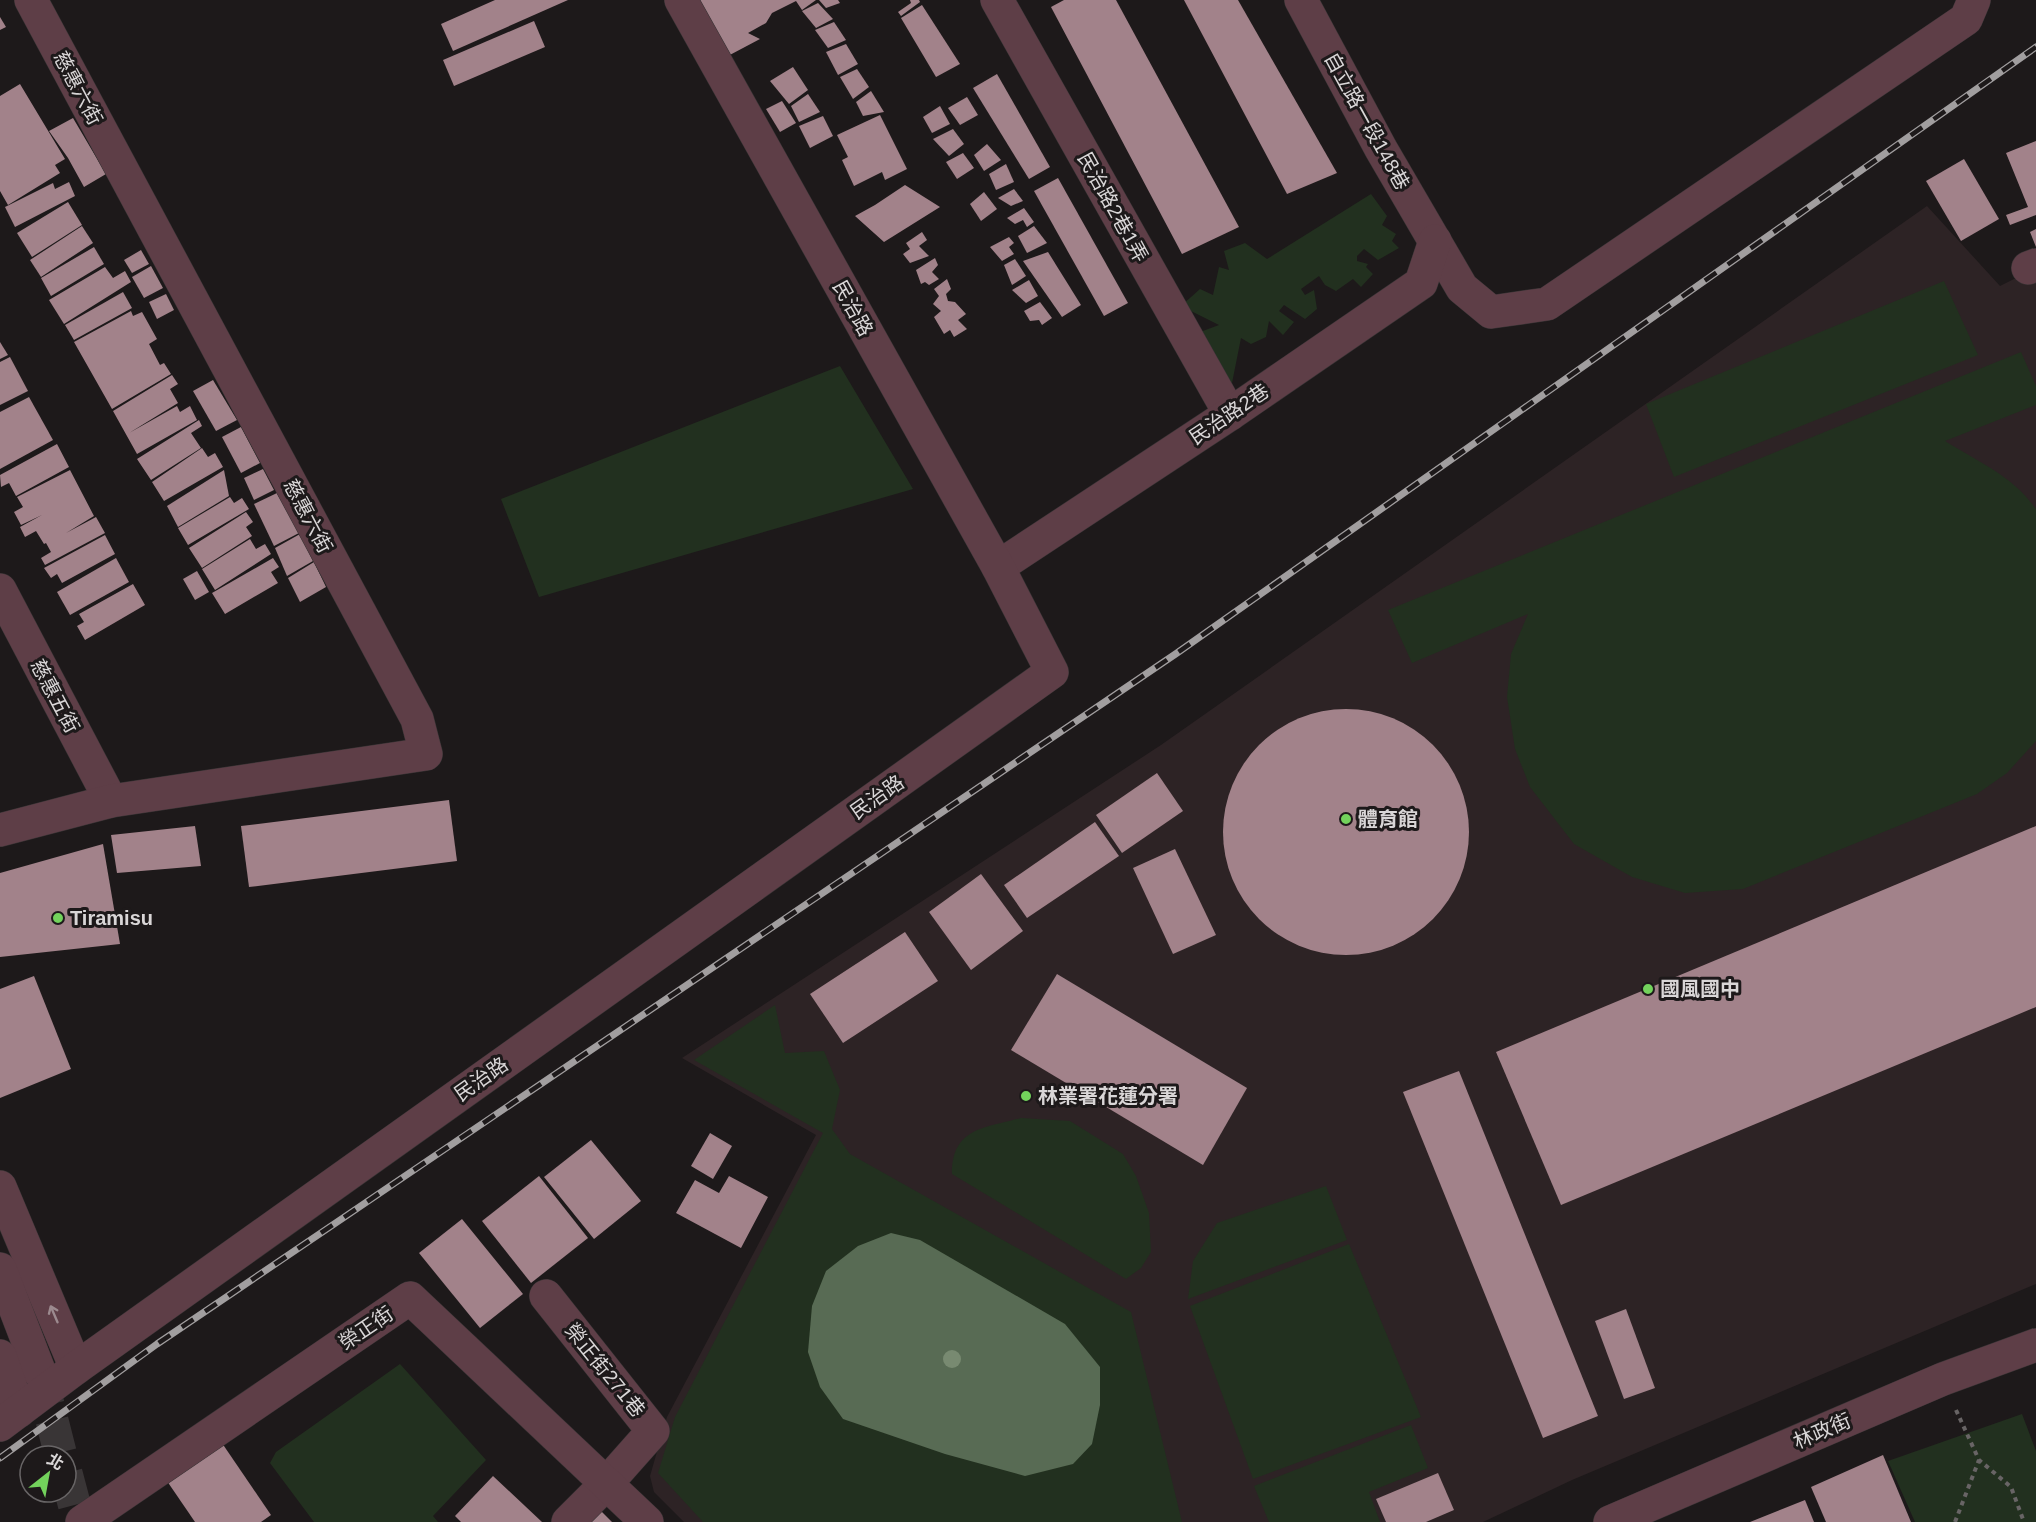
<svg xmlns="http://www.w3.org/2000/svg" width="2036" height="1522" viewBox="0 0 2036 1522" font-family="Helvetica,'Noto Sans TC',sans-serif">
  <rect width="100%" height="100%" fill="#1d191a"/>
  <!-- built -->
  <path fill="#2d2325" d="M1927 206 2000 286 2036 268V1284L1572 1480 1483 1522H684L654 1492 650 1476 667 1417 816 1135 682 1058 1161 745Z"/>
  <!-- green -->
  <g fill="#22301f">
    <path d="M1371 194 1387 216 1382 225 1396 234 1392 241 1399 248 1378 260 1364 249 1357 256V261L1368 264 1366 267 1373 274 1361 287 1353 279 1336 291 1325 285 1319 276 1301 289 1305 295 1314 290 1317 309 1305 319 1284 305 1279 311 1294 322 1283 335 1269 321 1266 337 1251 344 1241 338 1232 383 1192 335 1219 325 1181 306 1200 289 1213 295 1219 267 1229 270 1224 251 1245 243 1267 259Z"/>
    <path d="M1944 281 1978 355 1674 477 1646 404Z"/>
    <path d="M2021 352 2036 386V405L1945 441C1978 462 2012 475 2036 509V741L2007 773 1977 794 1743 889 1685 893 1632 877 1574 844 1530 787 1515 749 1507 697 1511 654 1528 614 1412 663 1388 610Z"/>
    <path d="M840 366 913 489 539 597 501 499Z"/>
    <path d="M775 1005 785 1053 824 1051 840 1090 832 1129 850 1154 1131 1312 1182 1522H703L658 1473 675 1417 823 1133 694 1060Z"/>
    <path d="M1021 1118 1070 1121 1123 1154 1136 1176 1149 1213 1151 1252 1141 1268 1126 1279 952 1174C952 1128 984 1128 1021 1118Z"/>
    <path d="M1326 1186 1347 1240 1188 1299 1193 1261 1217 1223Z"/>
    <path d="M1349 1244 1421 1417 1253 1479 1190 1306Z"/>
    <path d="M400 1364 486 1460 433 1516 438 1522H314L270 1463 276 1452Z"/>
    <path d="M2022 1414 2036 1451V1522H1915L1888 1461Z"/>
    <path d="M1411 1425 1428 1468 1369 1492 1380 1522H1269L1254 1486Z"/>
  </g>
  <!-- water -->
  <path fill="#586b54" d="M891 1233 920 1240 1065 1324 1100 1367V1405L1092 1444 1073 1464 1025 1476 945 1454 843 1419 820 1387 808 1352 812 1306 826 1271 858 1246Z"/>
  <!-- building -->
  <g fill="#a2828a">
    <path d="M495 0H568L453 51 441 24Z"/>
    <path d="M695 0H816L802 10 796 1 772 13 766 23 748 33 760 39 726 57Z"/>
    <path d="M819 0H838L840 3 826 8Z"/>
    <path d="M910 0H919L920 2 901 16 898 12 911 3Z"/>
    <path d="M1064 0H1116L1239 227 1182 254 1051 7Z"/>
    <path d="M1184 0H1238L1337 173 1287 194Z"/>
    <path d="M818 3 833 19 816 28 802 11Z"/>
    <path d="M922 5 960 64 936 77 901 18Z"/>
    <path d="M0 17 6 27 0 30Z"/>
    <path d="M534 21 545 47 454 86 443 60Z"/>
    <path d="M834 22 846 40 828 48 815 30Z"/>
    <path d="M846 44 858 64 838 75 826 52Z"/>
    <path d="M793 67 808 90 789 104 770 81Z"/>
    <path d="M857 69 869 87 853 99 840 77Z"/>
    <path d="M997 74 1050 167 1029 179 973 88Z"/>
    <path d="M20 84 65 159 55 165 60 173 8 205 0 191V96Z"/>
    <path d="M871 91 884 112 863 116 856 102Z"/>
    <path d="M808 94 820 112 799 122 791 106Z"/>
    <path d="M967 97 978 115 960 125 948 108Z"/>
    <path d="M782 101 796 123 780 132 766 109Z"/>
    <path d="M940 106 950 124 932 133 923 117Z"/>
    <path d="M880 115 907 169 885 180 882 172 854 186 842 160 848 157 837 135Z"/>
    <path d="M823 116 833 136 810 148 799 126Z"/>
    <path d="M73 118 106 174 84 187 68 158 49 131Z"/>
    <path d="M953 129 964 144 949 156 933 139Z"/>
    <path d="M2036 141V215L2010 225 2006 215 2028 207 2006 153Z"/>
    <path d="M987 144 1001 160 984 171 974 155Z"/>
    <path d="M963 153 974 168 957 179 946 162Z"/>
    <path d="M1964 159 1999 219 1961 241 1926 181Z"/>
    <path d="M1006 164 1014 182 996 190 989 174Z"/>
    <path d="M1058 178 1128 303 1104 316 1034 191Z"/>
    <path d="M69 182 75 196 15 227 5 207 53 183 55 189Z"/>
    <path d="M905 185 940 207 884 242 855 216 875 205Z"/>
    <path d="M1014 189 1023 201 1011 206 998 198Z"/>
    <path d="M984 192 997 209 981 221 970 204Z"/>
    <path d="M68 202 82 225 32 257 17 233Z"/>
    <path d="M1024 208 1034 222 1027 227 1023 220 1015 224 1007 218Z"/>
    <path d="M82 226 93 243 41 277 30 260Z"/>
    <path d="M1034 226 1047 243 1027 253 1018 236Z"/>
    <path d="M2036 229V247L2030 232Z"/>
    <path d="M922 232 927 240 919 246 929 256 910 263 903 254 910 249 906 243Z"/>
    <path d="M1009 237 1014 243 1009 247 1014 254 1002 261 990 247Z"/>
    <path d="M94 247 104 264 51 296 41 278Z"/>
    <path d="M141 250 149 264 132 273 124 260Z"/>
    <path d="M1048 252 1081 305 1062 317 1023 261Z"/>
    <path d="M935 258 938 265 932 272 939 279 929 285 925 282 921 284 916 270Z"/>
    <path d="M1015 259 1026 276 1012 285 1004 265Z"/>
    <path d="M151 266 163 288 144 298 132 277Z"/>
    <path d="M105 267 113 278 125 271 131 282 64 324 49 300Z"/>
    <path d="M947 279 951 289 946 294 948 301 955 302 966 314 958 320 967 329 954 337 950 330 944 334 934 317 941 311 933 304 939 296 934 289Z"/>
    <path d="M1029 280 1038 296 1026 303 1012 290Z"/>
    <path d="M123 292 132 308 74 340 65 325Z"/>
    <path d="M166 294 174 310 157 319 149 302Z"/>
    <path d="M1040 302 1052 318 1042 325 1039 320 1030 321 1024 311Z"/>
    <path d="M131 311 133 316 142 312 157 339 149 344 160 365 164 363 171 374 112 409 74 342Z"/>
    <path d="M0 342 8 355 0 359Z"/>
    <path d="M10 357 28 391 0 405V362Z"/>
    <path d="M172 375 178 384 170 389 178 403 129 433 177 406 180 412 190 406 197 420 137 454 113 411Z"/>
    <path d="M213 380 237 420 216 431 193 391Z"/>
    <path d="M29 397 53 440 0 469V412Z"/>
    <path d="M199 420 202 426 191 433 201 448 151 480 137 459Z"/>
    <path d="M241 427 260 463 241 473 222 437Z"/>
    <path d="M57 444 69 467 16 496 9 483 1 487 0 475Z"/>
    <path d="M202 448 208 457 215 453 223 467 164 501 152 482Z"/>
    <path d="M263 469 274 490 254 500 244 478Z"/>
    <path d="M70 470 94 516 66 533 96 517 105 533 45 565 41 558 51 552 46 543 44 544 36 531 25 537 20 527 42 515 21 525 14 512 23 507 17 497Z"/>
    <path d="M224 470 229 496 178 527 167 506Z"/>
    <path d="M277 493 299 533 274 546 254 504Z"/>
    <path d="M230 497 234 503 242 498 249 509 188 545 178 528Z"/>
    <path d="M246 512 253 522 246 527 252 536 202 568 189 548Z"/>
    <path d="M300 534 313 561 287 576 275 548Z"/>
    <path d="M105 535 115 554 62 583 57 574 51 578 44 568Z"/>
    <path d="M250 539 256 549 265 544 271 554 215 590 202 569Z"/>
    <path d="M116 558 129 582 70 615 57 592Z"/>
    <path d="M273 558 279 567 271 572 278 583 225 614 212 593Z"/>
    <path d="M314 562 326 587 300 602 288 578Z"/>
    <path d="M197 571 209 592 195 600 183 579Z"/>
    <path d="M133 584 145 605 85 640 77 626 84 622 79 614Z"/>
    <circle cx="1346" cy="832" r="123"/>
    <path d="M1157 773 1183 811 1122 853 1096 815Z"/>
    <path d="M449 800 457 861 249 887 241 826Z"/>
    <path d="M1095 822 1119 856 1027 918 1004 885Z"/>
    <path d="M195 826 201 866 117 873 111 835Z"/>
    <path d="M2036 826V1007L1561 1205 1496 1052Z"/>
    <path d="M103 844 120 944 0 957V873Z"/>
    <path d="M1175 849 1216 935 1173 954 1133 868Z"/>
    <path d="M981 874 1023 931 971 970 929 912Z"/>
    <path d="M905 932 938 981 843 1043 810 994Z"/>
    <path d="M1057 974 1247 1088 1203 1165 1011 1050Z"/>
    <path d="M34 976 71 1069 0 1098V989Z"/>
    <path d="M1459 1071 1598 1416 1543 1438 1403 1092Z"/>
    <path d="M710 1133 732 1146 713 1179 691 1166Z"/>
    <path d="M591 1140 641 1201 594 1239 544 1177Z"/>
    <path d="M539 1176 588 1238 531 1283 482 1221Z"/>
    <path d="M729 1176 768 1197 741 1248 676 1213 695 1180 719 1193Z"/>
    <path d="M462 1219 523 1294 480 1328 419 1253Z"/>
    <path d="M1626 1309 1655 1388 1624 1399 1595 1321Z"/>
    <path d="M209 1424 271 1515 261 1522H195L154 1462Z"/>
    <path d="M1883 1455 1911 1522H1826L1811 1487Z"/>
    <path d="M1438 1473 1454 1510 1426 1522H1386L1376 1499Z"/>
    <path d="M493 1476 542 1522H461L455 1516Z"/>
    <path d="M1805 1500 1814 1522H1750Z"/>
    <path d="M600 1510 612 1522H589Z"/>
  </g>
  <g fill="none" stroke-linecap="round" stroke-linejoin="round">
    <!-- minor-tunnel -->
    <g stroke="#393536" stroke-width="33" stroke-dasharray="33 16" stroke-linecap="butt">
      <path d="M40 1373 61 1456"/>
      <path d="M66 1473 79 1522"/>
    </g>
    <!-- minor casing -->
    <g stroke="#373334" stroke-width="34">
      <g id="minor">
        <path d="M997 0 1230 414"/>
        <path d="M1301 0 1381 149 1462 288 1491 312 1547 304 1966 19 1974 0"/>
        <path d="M2028 268 2036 265"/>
        <path d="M998 567 1230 414 1421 283 1435 241"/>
        <path d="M0 590 111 801"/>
        <path d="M0 830 111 801 426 754 417 719 31 0"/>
        <path d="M0 1187 76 1368"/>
        <path d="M0 1269 40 1373"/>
        <path d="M546 1296 653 1431 606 1484 568 1522"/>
        <path d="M0 1356 19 1411"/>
        <path d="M0 1425 76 1368 1052 672 998 567 681 0"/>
        <path d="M82 1522 410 1298 647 1522"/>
        <path d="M1610 1522 1943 1379 2036 1345"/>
      </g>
    </g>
    <!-- path -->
    <g stroke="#686465" stroke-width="4" stroke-dasharray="4.5 4.5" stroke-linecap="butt">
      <path d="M1956 1410 1979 1460 2011 1487 2024 1522"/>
      <path d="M1955 1522 1979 1460"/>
    </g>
    <!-- minor -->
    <use href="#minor" stroke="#5e3e47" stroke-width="33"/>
    <!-- rail casing -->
    <g stroke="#a19e9f" stroke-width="7">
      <path id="rail" d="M0 1458 157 1344 1177 653 2036 47"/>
    </g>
    <!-- rail -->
    <use href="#rail" stroke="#1d191a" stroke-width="4.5" stroke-dasharray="14" stroke-linecap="butt"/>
  </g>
  <!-- trees -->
  <circle fill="#788a71" cx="952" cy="1359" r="9"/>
  <!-- one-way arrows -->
  <defs><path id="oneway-shaft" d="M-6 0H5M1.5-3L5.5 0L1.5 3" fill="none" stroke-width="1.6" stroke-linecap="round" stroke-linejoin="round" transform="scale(1.5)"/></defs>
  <use stroke="#9c8a8f" href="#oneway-shaft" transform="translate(54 1314) rotate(-113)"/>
  <!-- markers -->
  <g fill="#73d25c" stroke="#1d191a" stroke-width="2">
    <circle cx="1346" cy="819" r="6"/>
    <circle cx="58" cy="918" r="6"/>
    <circle cx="1648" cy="989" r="6"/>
    <circle cx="1026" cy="1096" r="6"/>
  </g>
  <g text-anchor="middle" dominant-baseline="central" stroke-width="6" stroke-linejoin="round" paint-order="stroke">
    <!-- street labels -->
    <g font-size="20" fill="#d9d6d7" stroke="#1d191a">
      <text transform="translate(78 88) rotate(62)">慈惠六街</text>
      <text transform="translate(1367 121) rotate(61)">自立路一段148巷</text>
      <text transform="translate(1113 207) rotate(61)">民治路2巷1弄</text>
      <text transform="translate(853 308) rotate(61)">民治路</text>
      <text transform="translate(1229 414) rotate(-34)">民治路2巷</text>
      <text transform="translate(308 516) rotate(62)">慈惠六街</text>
      <text transform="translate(55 696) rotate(62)">慈惠五街</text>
      <text transform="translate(877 797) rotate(-35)">民治路</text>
      <text transform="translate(481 1079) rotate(-35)">民治路</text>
      <text transform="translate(366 1328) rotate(-34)">榮正街</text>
      <text transform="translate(605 1370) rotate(51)">榮正街271巷</text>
      <text transform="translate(1822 1431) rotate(-23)">林政街</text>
    </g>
    <!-- poi labels -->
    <g font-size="20" font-weight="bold" fill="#d9d6d7" stroke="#1d191a" text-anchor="start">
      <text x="1358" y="819">體育館</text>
      <text x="70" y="918">Tiramisu</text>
      <text x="1660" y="989">國風國中</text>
      <text x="1038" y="1096">林業署花蓮分署</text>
    </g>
  </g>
  <!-- north arrow -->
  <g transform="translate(48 1474) rotate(31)"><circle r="28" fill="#1d191a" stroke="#686566" stroke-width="1.5"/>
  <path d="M0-4.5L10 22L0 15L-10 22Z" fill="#73d25c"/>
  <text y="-9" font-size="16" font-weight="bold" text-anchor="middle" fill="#d9d6d7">北</text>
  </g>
</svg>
